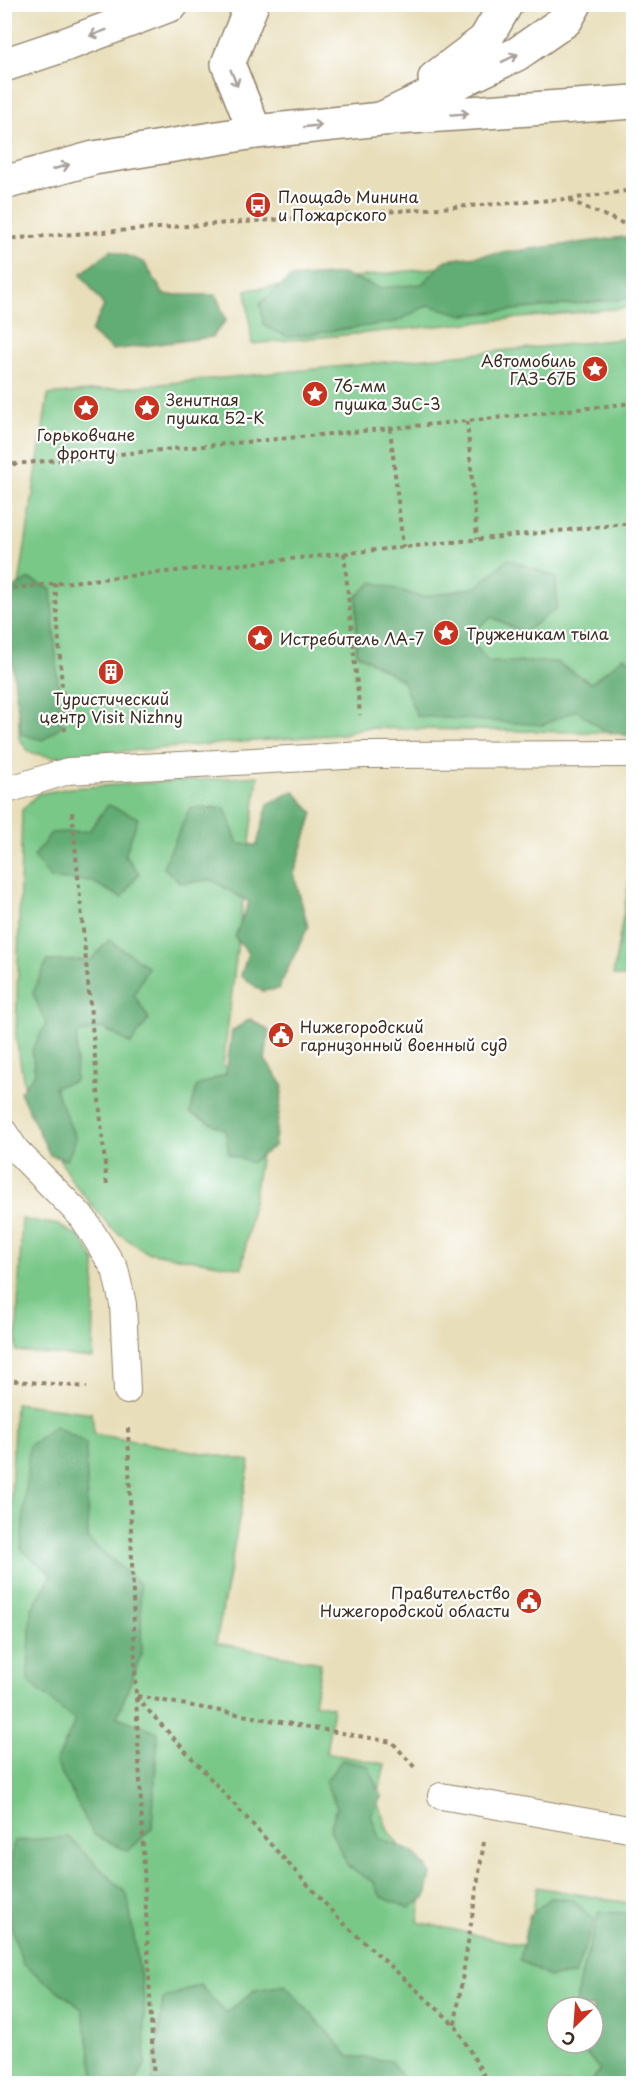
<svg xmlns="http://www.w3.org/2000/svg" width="638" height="2088" viewBox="0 0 638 2088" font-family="'Playpen Sans',sans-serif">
  <rect width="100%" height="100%" fill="#fff"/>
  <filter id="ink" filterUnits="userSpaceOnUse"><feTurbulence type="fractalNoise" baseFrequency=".0167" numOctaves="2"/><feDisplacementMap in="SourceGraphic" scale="12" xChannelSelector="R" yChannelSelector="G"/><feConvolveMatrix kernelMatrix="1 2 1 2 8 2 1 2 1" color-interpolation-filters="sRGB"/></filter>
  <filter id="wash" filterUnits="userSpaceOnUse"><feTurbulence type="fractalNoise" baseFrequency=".008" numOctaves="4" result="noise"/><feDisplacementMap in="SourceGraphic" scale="24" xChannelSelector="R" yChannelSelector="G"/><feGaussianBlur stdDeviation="1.35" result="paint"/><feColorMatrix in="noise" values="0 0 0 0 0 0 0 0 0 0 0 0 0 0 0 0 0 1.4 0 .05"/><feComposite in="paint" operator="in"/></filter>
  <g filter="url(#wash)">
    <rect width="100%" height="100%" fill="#e8deba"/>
    <!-- green -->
    <g fill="#79c888" stroke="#5a7953" stroke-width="1.5" fill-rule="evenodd">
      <path d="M633 245V307L252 344 246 290Z"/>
      <path d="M633 338V733L362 728 343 734 52 757 29 752 19 738 17 599 48 395Z"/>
      <path d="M258 776 223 1066 274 1075 242 1268 146 1252 111 1228 72 1181 27 1101 16 1038 22 810 38 794 70 788Z"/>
      <path d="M633 860 634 979H633L613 975Z"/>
      <path d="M22 1219 59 1225 82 1239 95 1262 93 1358 16 1351Z"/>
      <path d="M15 1403 92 1413 94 1434 250 1461 216 1643 321 1663 314 1703 333 1707 326 1753 385 1764 377 1801 388 1831 407 1856 427 1866 418 1922 527 1946 537 1887 633 1904 634 2083 5 2084 4 1665ZM557 2007H593V2043H557Z"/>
    </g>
    <!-- forest -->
    <g fill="#62ac74" stroke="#4e6b49" stroke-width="1.5">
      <path d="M624 237 633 240V298L464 315 428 305 396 322 288 337 264 326 260 303 290 278 342 274 380 288 422 284 446 260Z"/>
      <path d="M111 250 144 262 164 295H216L226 320 212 337 112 350 91 332 104 306 81 274Z"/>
      <path d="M508 559 556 577 557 608 523 633 492 617 468 636 488 662H556L591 683 624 657 633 662V737L603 730 576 710 543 725 417 716 402 680 356 653 357 596 373 582 422 597 477 587Z"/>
      <path d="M29 579 51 589 61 726 43 740 21 734 5 605V593Z"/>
      <path d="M294 791 313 813 294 874 308 927 278 989 262 991 241 976 248 953 235 937 249 902 212 880 181 883 163 867 190 808H225L238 844 257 845 268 804Z"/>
      <path d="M108 805 138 818 125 855 139 873 122 898 91 881 51 879 34 857 51 833 89 831Z"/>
      <path d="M109 940 148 967 134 995 149 1019 131 1044 103 1028 77 1034 75 1081 54 1087 76 1139 67 1160 50 1155 20 1092 35 1073 32 1050 46 1024 33 993 47 961 91 960Z"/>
      <path d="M250 1019 269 1031 265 1060 283 1085 274 1146 251 1163 229 1154 225 1130 190 1113 197 1086 226 1074 232 1031Z"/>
      <path d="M55 1426 86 1443 88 1539 140 1584 142 1653 117 1717 158 1732 152 1828 128 1851 94 1835 56 1763 75 1721 28 1681 31 1610 52 1575 21 1549 29 1446Z"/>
      <path d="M342 1760 368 1766 382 1796 371 1815 379 1838 413 1852 431 1874 426 1897 409 1908 381 1897 373 1882 348 1866 330 1829 337 1807 325 1782Z"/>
      <path d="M68 1837 127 1894 144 1999 145 2065 134 2083H92L94 2072 82 2009 23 1964 5 1908 14 1841Z"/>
      <path d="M551 1898 573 1900 594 1920 575 1975 549 1977 520 1960 529 1916Z"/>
      <path d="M599 1912 633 1913V2083H590L600 2070 578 2043H593V2007H576L578 1987Z"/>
      <path d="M200 1985 226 2013 255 1990 285 1985 349 2056 390 2061 408 2083H152L163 1999Z"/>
    </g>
  </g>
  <g filter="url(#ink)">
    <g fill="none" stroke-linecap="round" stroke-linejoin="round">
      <!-- service casing -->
      <g stroke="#92846c" stroke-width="28">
        <g id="service">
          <path d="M4 791 68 771 364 755 634 754"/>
          <path d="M4 1132 16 1150 83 1218 115 1269 123 1304 127 1391"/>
          <path d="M441 1796 634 1830"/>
        </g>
      </g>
      <!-- tertiary casing -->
      <g stroke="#92846c" stroke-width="36">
        <g id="tertiary">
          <path d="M252 4 228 64 255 132"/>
          <path d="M435 78 485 40 506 4"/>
          <path d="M381 119 517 54 566 20 575 4"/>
        </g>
      </g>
      <!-- secondary casing -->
      <g stroke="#92846c" stroke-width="36">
        <g id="secondary">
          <path d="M4 65 70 43 172 4"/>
          <path d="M4 183 94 158 255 132 381 119 634 102"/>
        </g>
      </g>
      <!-- path -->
      <g stroke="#92846c" stroke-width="4" stroke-dasharray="4.5 4.5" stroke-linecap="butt">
        <path d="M569 199 634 190"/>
        <path d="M4 239 566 199 634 228"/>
        <path d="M467 421 477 539"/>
        <path d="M390 428 403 547"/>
        <path d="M4 465 467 421 634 403"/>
        <path d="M344 553 360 715"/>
        <path d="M55 583 65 732"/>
        <path d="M4 589 634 523"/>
        <path d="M72 812 107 1186"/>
        <path d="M5 1380 87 1387"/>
        <path d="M128 1428 136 1696 154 2084"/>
        <path d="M137 1696 392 1742 416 1769"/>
        <path d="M136 1697 340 1920 455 2025 489 2084"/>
        <path d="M455 2024 484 1842"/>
      </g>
      <!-- service -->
      <use href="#service" stroke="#fff" stroke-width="26"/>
      <!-- tertiary -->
      <use href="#tertiary" stroke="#fff" stroke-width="33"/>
      <!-- secondary -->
      <use href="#secondary" stroke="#fff" stroke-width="33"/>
    </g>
    <!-- one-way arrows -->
    <defs><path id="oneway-shaft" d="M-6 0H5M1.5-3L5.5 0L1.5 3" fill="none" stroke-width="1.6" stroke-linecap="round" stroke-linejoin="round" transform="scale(1.5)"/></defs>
    <g stroke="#a79f9a">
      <use href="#oneway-shaft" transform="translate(98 33) rotate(159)"/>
      <use href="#oneway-shaft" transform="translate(510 58) rotate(-26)"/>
      <use href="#oneway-shaft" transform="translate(234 78) rotate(68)"/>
      <use href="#oneway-shaft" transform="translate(460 114) rotate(-4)"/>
      <use href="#oneway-shaft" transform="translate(313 126) rotate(-6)"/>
      <use href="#oneway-shaft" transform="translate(61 167) rotate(-16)"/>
    </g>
  </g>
  <!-- icons -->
  <defs>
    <g id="bus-disc" transform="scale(1.35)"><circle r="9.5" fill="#c8321e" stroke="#fff"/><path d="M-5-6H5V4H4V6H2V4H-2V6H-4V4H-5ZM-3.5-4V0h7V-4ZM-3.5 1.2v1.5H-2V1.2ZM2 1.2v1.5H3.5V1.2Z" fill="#fff"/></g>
    <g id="sight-disc" transform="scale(1.35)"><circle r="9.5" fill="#c8321e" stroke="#fff"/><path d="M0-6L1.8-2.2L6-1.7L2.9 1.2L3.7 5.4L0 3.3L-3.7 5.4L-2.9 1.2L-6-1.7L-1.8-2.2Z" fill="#fff"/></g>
    <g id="building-disc" transform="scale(1.35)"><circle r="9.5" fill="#c8321e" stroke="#fff"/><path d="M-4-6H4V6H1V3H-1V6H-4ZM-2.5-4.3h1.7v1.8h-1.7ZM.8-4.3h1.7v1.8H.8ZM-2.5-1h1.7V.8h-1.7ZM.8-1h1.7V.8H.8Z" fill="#fff"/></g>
    <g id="civic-disc" transform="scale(1.35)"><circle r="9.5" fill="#c8321e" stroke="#fff"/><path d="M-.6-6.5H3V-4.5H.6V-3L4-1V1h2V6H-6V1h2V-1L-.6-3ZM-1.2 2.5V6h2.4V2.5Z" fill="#fff"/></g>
  </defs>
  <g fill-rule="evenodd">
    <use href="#bus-disc" x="258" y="205"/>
    <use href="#sight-disc" x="595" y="369"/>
    <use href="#sight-disc" x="315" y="394"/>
    <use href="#sight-disc" x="86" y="408"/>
    <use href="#sight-disc" x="147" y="408"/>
    <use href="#sight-disc" x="446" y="633"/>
    <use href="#sight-disc" x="260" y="638"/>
    <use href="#building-disc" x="111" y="672"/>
    <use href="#civic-disc" x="281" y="1035"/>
    <use href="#civic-disc" x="529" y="1601"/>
  </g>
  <g text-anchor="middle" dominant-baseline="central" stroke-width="4.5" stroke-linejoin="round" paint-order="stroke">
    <!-- poi labels -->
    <g font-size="16" fill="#3b2a1e" stroke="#fff" text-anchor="start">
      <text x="278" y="196">Площадь Минина<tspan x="278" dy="18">и Пожарского</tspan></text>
      <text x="576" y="360" text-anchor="end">Автомобиль<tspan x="576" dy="18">ГАЗ-67Б</tspan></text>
      <text x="334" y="385">76-мм<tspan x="334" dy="18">пушка ЗиС-3</tspan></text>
      <text x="166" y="399">Зенитная<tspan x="166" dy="18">пушка 52-К</tspan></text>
      <text x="86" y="434" text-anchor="middle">Горьковчане<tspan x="86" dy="18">фронту</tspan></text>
      <text x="466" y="633">Труженикам тыла</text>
      <text x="280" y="638">Истребитель ЛА-7</text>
      <text x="111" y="698" text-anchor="middle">Туристический<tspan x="111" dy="18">центр Visit Nizhny</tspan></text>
      <text x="300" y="1026">Нижегородский<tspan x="300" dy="18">гарнизонный военный суд</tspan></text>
      <text x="510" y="1592" text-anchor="end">Правительство<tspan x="510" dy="18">Нижегородской области</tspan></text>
    </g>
  </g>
  <!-- margin -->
  <rect width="638" height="2088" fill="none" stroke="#fff" stroke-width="24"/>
  <!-- north arrow -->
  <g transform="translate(575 2025) rotate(205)"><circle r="28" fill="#ffffff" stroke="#b1aaa5" stroke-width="1.5"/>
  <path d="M0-4.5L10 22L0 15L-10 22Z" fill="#c8321e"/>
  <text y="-9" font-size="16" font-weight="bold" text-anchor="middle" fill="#3b2a1e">С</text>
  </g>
</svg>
